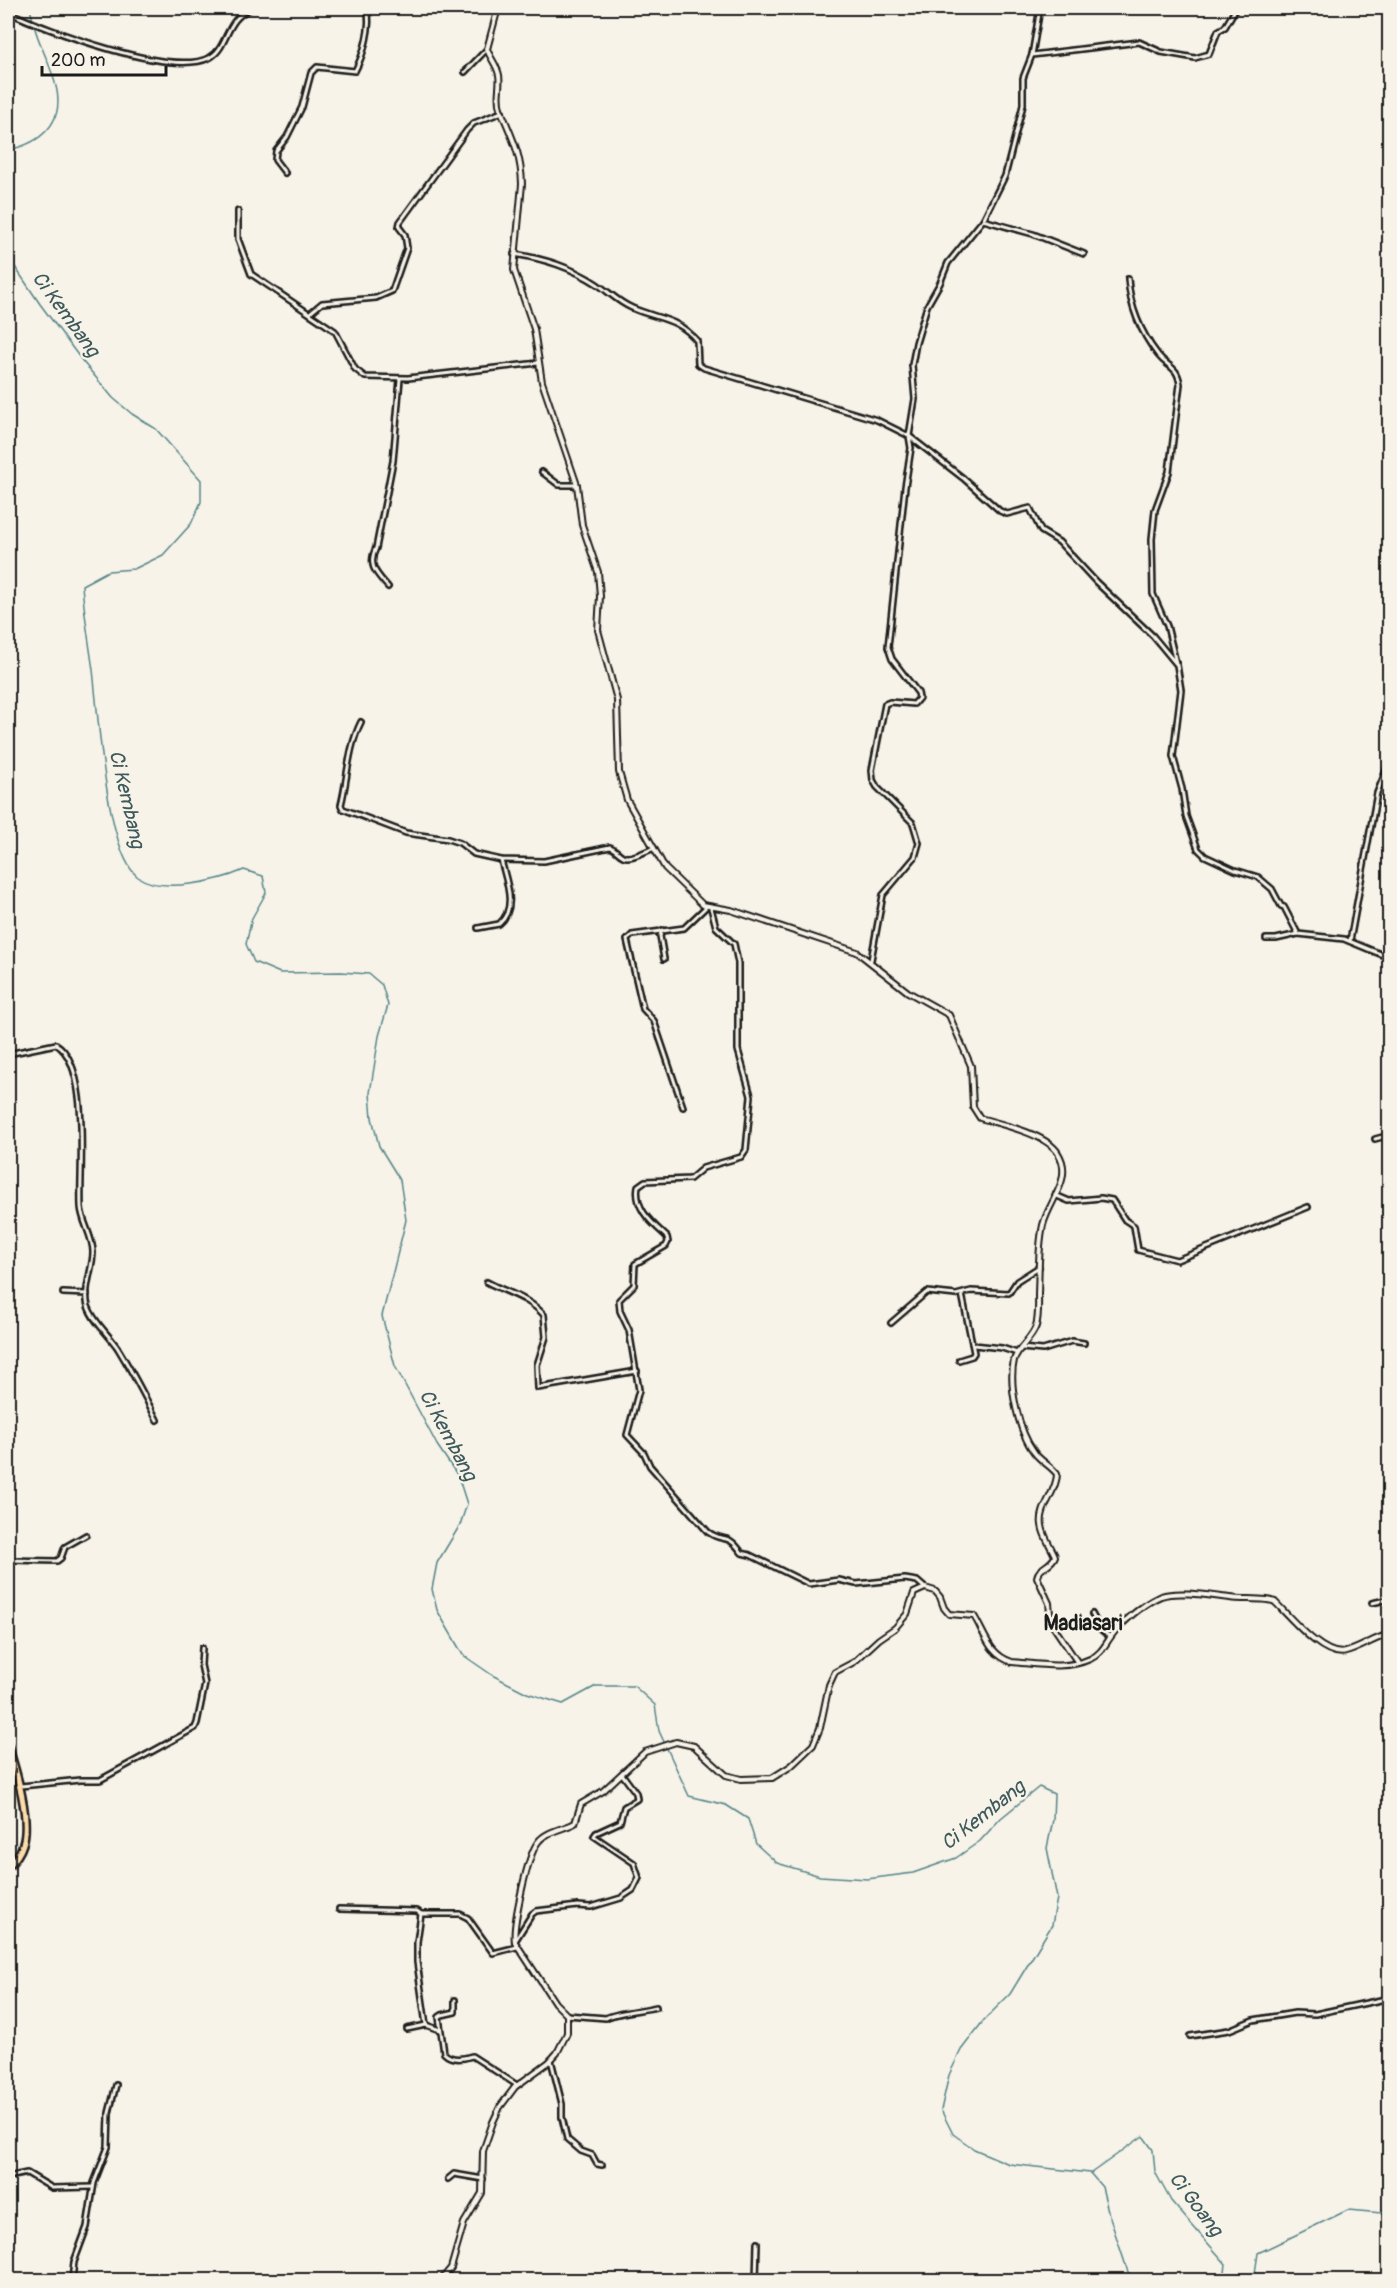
<svg xmlns="http://www.w3.org/2000/svg" width="1397" height="2288" viewBox="0 0 1397 2288" font-family="Pangolin,sans-serif">
  <rect width="100%" height="100%" fill="#f7f3e8"/>
  <filter id="ink" filterUnits="userSpaceOnUse"><feTurbulence type="fractalNoise" baseFrequency=".0167" numOctaves="2"/><feDisplacementMap in="SourceGraphic" scale="12" xChannelSelector="R" yChannelSelector="G"/><feConvolveMatrix kernelMatrix="1 2 1 2 8 2 1 2 1" color-interpolation-filters="sRGB"/></filter>
  <g filter="url(#ink)">
    <g fill="none" stroke-linecap="round" stroke-linejoin="round">
      <!-- stream -->
      <g stroke="#548489" stroke-width="1.5">
        <path d="M30 8 33 21"/>
        <path d="M8 150C23 147 37 142 48 129 74 99 42 58 34 25"/>
        <path d="M8 246 11 261 40 304 83 362 113 398 132 414 156 429 201 480V502L191 524 163 555 134 569 108 571 82 585C84 613 89 642 93 670 98 712 106 853 138 877 162 894 219 881 244 870L263 876 266 893 252 918 246 944 254 962 280 973 341 972 369 974 382 985 388 1005 379 1036 370 1093 372 1118 379 1146 400 1180 406 1220 382 1316 395 1366 437 1445 458 1476 467 1504 460 1525 437 1563 432 1589 437 1610 463 1655 492 1675 527 1693 563 1704 596 1686H634L655 1705 659 1731 689 1796 726 1805 748 1819 756 1844 777 1863 820 1876 867 1879 913 1873 956 1858 980 1841 1001 1818 1039 1787 1054 1794 1053 1820 1047 1848 1057 1898 1052 1925 1010 1994 984 2020 961 2050 949 2075 941 2110 953 2134 974 2149 1009 2164 1090 2173 1102 2187 1109 2215 1128 2272 1136 2280"/>
        <path d="M1091 2173 1143 2136 1153 2150 1155 2172 1171 2201 1226 2264 1224 2280"/>
        <path d="M1254 2280 1258 2253 1348 2210 1382 2213 1390 2225"/>
      </g>
      <!-- minor casing -->
      <g stroke="#1c1c1c" stroke-width="8">
        <g id="minor">
          <path d="M8 12C47 30 170 77 209 58 229 48 224 19 252 8"/>
          <path d="M1032 55 1139 42 1161 52 1195 58 1209 54 1218 31 1225 27 1236 8"/>
          <path d="M465 72 487 49"/>
          <path d="M285 173 275 160 276 151 287 137 302 107 311 73 317 67 355 71C364 54 372 26 367 8"/>
          <path d="M238 211V239L251 274 335 331 355 369 365 377 408 378 538 363"/>
          <path d="M983 220 1033 234 1084 254"/>
          <path d="M514 254C545 259 571 267 597 284 609 292 618 302 632 308 657 319 679 318 697 341L698 364 704 368 877 420 909 436 963 478 1000 511 1007 514 1030 508 1041 531 1059 542 1096 582 1153 636 1177 665 1181 690 1173 756 1182 789 1186 816 1198 849 1205 856 1235 870 1258 877 1272 889 1281 906 1284 907 1298 934 1344 939 1390 958"/>
          <path d="M1128 279C1130 306 1141 333 1158 355 1168 368 1177 365 1180 384L1169 472 1155 510 1152 539 1153 594 1167 626 1176 663"/>
          <path d="M310 313 322 303 376 298 392 291 407 248 405 235 399 227 400 222 467 130 474 123 502 112"/>
          <path d="M542 472 559 485H577"/>
          <path d="M388 587C377 574 367 566 376 548L393 461 400 379"/>
          <path d="M361 722C348 748 348 777 341 805L343 809 406 833 448 839 460 843 474 854 501 860 544 861 610 847C616 849 617 853 623 856 630 860 646 851 654 848"/>
          <path d="M711 908 716 927 734 944 738 963V1050L751 1096 746 1150 741 1157 703 1168 690 1179 645 1181 638 1186C634 1209 652 1223 667 1237L668 1242 666 1246 635 1264 634 1285 619 1300 620 1311 629 1330 639 1390 627 1435 644 1453 650 1466 708 1532C725 1544 726 1531 742 1553L750 1555 809 1584 839 1580 856 1584 905 1579 917 1581 925 1588"/>
          <path d="M478 928 499 924C518 908 506 881 501 860"/>
          <path d="M662 930 660 936 664 959"/>
          <path d="M1266 939H1276L1298 934"/>
          <path d="M1350 941 1377 793 1390 761"/>
          <path d="M871 960 883 895 915 857 919 843 913 823 877 787 873 780 872 770 885 704 890 702 914 704 919 698 918 693 892 659 888 647 905 487 911 448 909 436 915 399 912 365 916 343 927 306 940 283 948 263 983 220 1005 176 1023 105V78L1032 55 1040 8"/>
          <path d="M8 1054 56 1044C91 1065 79 1170 81 1207 82 1222 93 1237 93 1252 93 1269 83 1289 88 1306 93 1321 108 1334 117 1347 132 1371 144 1395 157 1420"/>
          <path d="M683 1107 654 1021 643 1009 627 940 632 935 684 928 706 907"/>
          <path d="M1375 1139 1390 1135"/>
          <path d="M1055 1195 1069 1201 1101 1198 1112 1200 1125 1220 1134 1226 1138 1250 1177 1260 1308 1207"/>
          <path d="M487 1282C507 1293 528 1297 544 1315L546 1337 537 1365 538 1388 637 1371"/>
          <path d="M63 1293 87 1294"/>
          <path d="M891 1323 927 1292 956 1295 971 1291 1009 1293 1017 1281 1039 1267"/>
          <path d="M974 1345 1002 1348 1017 1353"/>
          <path d="M1021 1348 1043 1350 1072 1341 1084 1343"/>
          <path d="M959 1360 972 1356 974 1353 962 1294"/>
          <path d="M8 1560 57 1561 61 1558 65 1547 86 1535"/>
          <path d="M1372 1603 1390 1599"/>
          <path d="M1092 1614 1100 1629 1110 1637"/>
          <path d="M21 1786 80 1780H100L195 1728 197 1723 205 1684 201 1665 202 1648"/>
          <path d="M339 1909 417 1911 421 1914 417 1942V1962L426 2025 407 2029"/>
          <path d="M421 1914H460L468 1918 493 1953 517 1947"/>
          <path d="M515 1941 532 1914 536 1911 578 1906 591 1907 621 1898 633 1890 639 1878 634 1863 594 1836 596 1833 620 1822 624 1807 637 1799 636 1793 622 1774"/>
          <path d="M455 2000V2012L442 2015 439 2017 444 2053C452 2061 463 2059 472 2056L517 2085"/>
          <path d="M567 2015 606 2018C613 2013 645 2010 656 2007"/>
          <path d="M426 2025 440 2030"/>
          <path d="M1190 2036 1229 2030 1253 2020 1295 2013 1315 2014 1390 1998"/>
          <path d="M551 2060 562 2104V2117L567 2139 581 2151 592 2155 597 2164 602 2165"/>
          <path d="M8 2177 27 2173 52 2188 93 2187"/>
          <path d="M448 2179 454 2174 483 2179"/>
          <path d="M72 2280 74 2262 87 2227 94 2183 108 2147 109 2113 116 2085"/>
          <path d="M756 2280 757 2243"/>
        </g>
      </g>
      <!-- tertiary casing -->
      <g stroke="#1c1c1c" stroke-width="8">
        <g id="tertiary">
          <path d="M498 8 487 49C490 58 497 65 499 75 501 86 496 97 500 108 511 136 521 152 522 184L514 270 534 329 542 382 577 485 582 525 598 572 600 596 598 630 617 700 619 772 627 800 665 868 703 905 731 910 857 952 908 992 949 1015 971 1066 973 1107 980 1118C1000 1124 1047 1134 1058 1153 1074 1178 1049 1201 1043 1225 1038 1248 1039 1271 1038 1294 1038 1304 1039 1316 1036 1326 1032 1339 1018 1347 1014 1360 1008 1386 1019 1432 1034 1452 1040 1461 1050 1465 1057 1474 1057 1492 1039 1507 1042 1525 1043 1536 1051 1546 1055 1556 1052 1566 1039 1566 1037 1577L1049 1603 1051 1623 1078 1663"/>
          <path d="M441 2280 451 2268 464 2223 482 2193 483 2151 493 2122 500 2107 515 2087 549 2062 557 2053 567 2033V2015L555 2003 515 1942C512 1926 528 1854 538 1842 546 1831 564 1829 575 1823L581 1804 603 1791 645 1752 676 1742 694 1746 726 1775 741 1779 772 1778 791 1766 813 1745 820 1728 829 1685 835 1672 854 1662 879 1639 895 1628 907 1614 914 1593 925 1588 935 1591 940 1597 944 1608 949 1614 974 1616C985 1634 989 1655 1012 1662 1037 1664 1066 1670 1090 1659 1104 1653 1107 1639 1117 1629 1128 1618 1146 1602 1161 1596 1178 1590 1212 1596 1230 1598 1241 1600 1268 1598 1275 1602 1290 1617 1324 1659 1346 1652 1361 1648 1374 1638 1390 1634"/>
        </g>
      </g>
      <!-- primary casing -->
      <g stroke="#1c1c1c" stroke-width="10">
        <path id="primary" d="M8 1745C16 1771 31 1818 23 1844 20 1854 15 1860 8 1867"/>
      </g>
      <!-- minor -->
      <use href="#minor" stroke="#f7f3e8" stroke-width="3"/>
      <!-- tertiary -->
      <use href="#tertiary" stroke="#f7f3e8" stroke-width="4"/>
      <!-- primary -->
      <use href="#primary" stroke="#fddcac" stroke-width="5"/>
    </g>
  </g>
  <g text-anchor="middle" dominant-baseline="central" stroke-width="4.5" stroke-linejoin="round" paint-order="stroke">
    <!-- water labels -->
    <g font-size="20" font-style="italic" fill="#3d595c" stroke="#f7f3e8">
      <text transform="translate(66 314) rotate(54)">Ci Kembang</text>
      <text transform="translate(127 799) rotate(77)">Ci Kembang</text>
      <text transform="translate(448 1435) rotate(62)">Ci Kembang</text>
      <text transform="translate(983 1815) rotate(-38)">Ci Kembang</text>
      <text transform="translate(1196 2204) rotate(53)">Ci Goang</text>
    </g>
    <!-- quarter labels -->
    <g font-size="21" font-weight="bold" fill="#1c1c1c" stroke="#f7f3e8">
      <text x="1083" y="1623">Madiasari</text>
    </g>
  </g>
  <!-- margin -->
  <rect width="1397" height="2288" fill="none" stroke="#f7f3e8" stroke-width="30"/>
  <rect x="15" y="15" width="1367" height="2258" fill="none" stroke="#1c1c1c" stroke-width="2" filter="url(#ink)"/>
  <!-- scale -->
  <path d="M42 66v9h124v-9" fill="none" stroke="#1c1c1c" stroke-width="3"/>
  <text x="51" y="66" font-size="18" fill="#1c1c1c" stroke="#f7f3e8" stroke-width="4.5" paint-order="stroke">200 m</text>
</svg>
